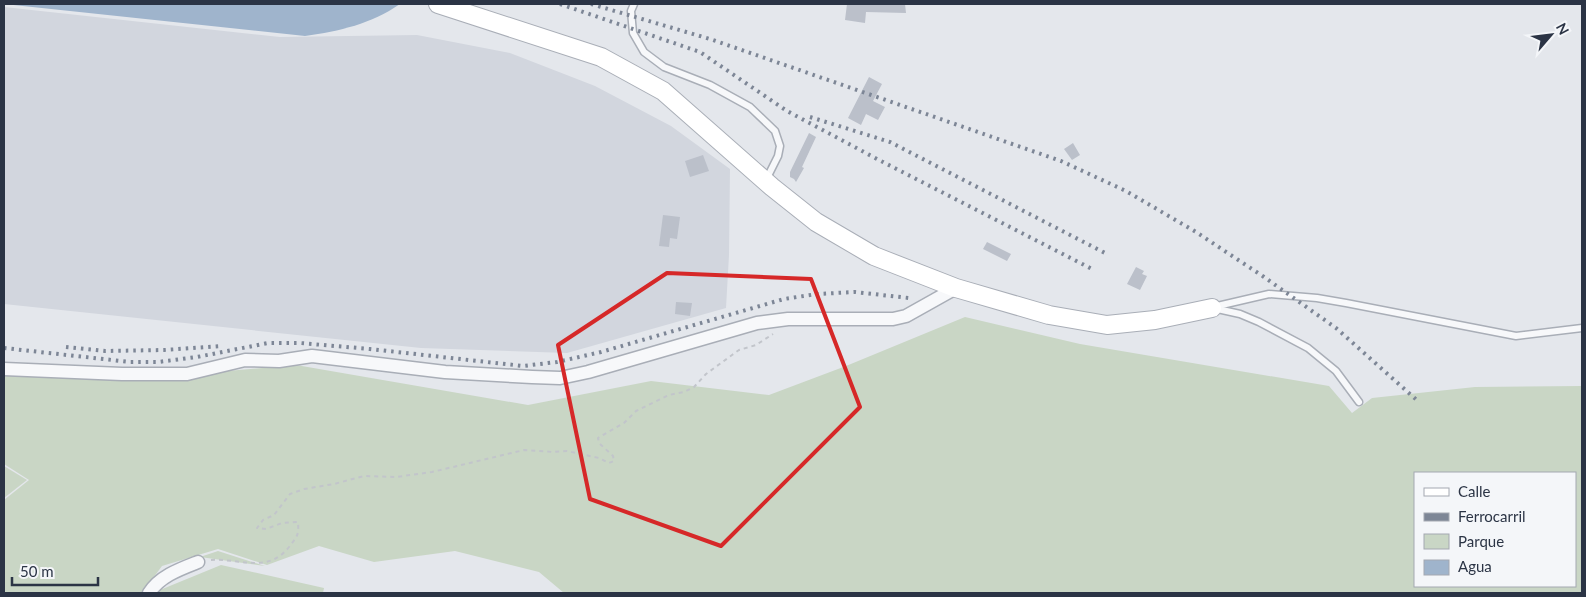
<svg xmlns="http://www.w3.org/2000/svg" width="1586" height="597" viewBox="0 0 1586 597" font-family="Lato,sans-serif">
  <rect width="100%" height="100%" fill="#e4e7ec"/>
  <!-- built -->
  <path fill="#d2d6de" d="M4 7 280 37 417 35 510 53 595 86 671 126 730 169 729 255 726 308 567 353 421 348 4 304Z"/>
  <!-- green -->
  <g fill="#c9d6c5" fill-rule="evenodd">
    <path d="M965 317 1080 344 1329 386 1352 413 1372 398 1475 387 1582 386V593H564L539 572 455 551 374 562 319 546 267 565 218 549 162 566 142 593H4V500L29 480 4 464V374L146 378 296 365 528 405 651 381 769 395 846 366ZM1415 473H1575V586H1415Z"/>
    <path d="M4 466 27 480 4 498Z"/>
    <path d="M218 551 265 566 200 557Z"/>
    <path d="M221 565 324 588 323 593H158L160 590Z"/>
  </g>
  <!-- water -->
  <path fill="#9fb4cc" d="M4 4H400C371 24 340 31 305 36Z"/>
  <!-- building -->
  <g fill="#bbc0ca">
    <path d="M847 4H905L906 13 866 12 865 23 845 20Z"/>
    <path d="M869 77 882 84 873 101 885 107 878 120 866 114 861 125 848 118Z"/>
    <path d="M809 133 816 137 802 167 804 168 796 182 794 179 790 177V172Z"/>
    <path d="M1073 143 1080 155 1072 160 1064 149Z"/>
    <path d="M703 155 709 171 690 177 685 161Z"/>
    <path d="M663 215 680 217 677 239 670 238 669 247 659 246Z"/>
    <path d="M987 242 1011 254 1007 261 983 249Z"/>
    <path d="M1136 267 1144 271 1142 274 1147 276 1140 290 1127 284Z"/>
    <path d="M676 302 692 303 690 316 675 314Z"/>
  </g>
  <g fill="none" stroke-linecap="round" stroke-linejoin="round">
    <!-- lane casing -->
    <g stroke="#a9aeb7" stroke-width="9">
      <g id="lane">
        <path d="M634 4 631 11 633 33 644 52 664 67 710 85 750 107 775 131 780 146 778 156 766 180"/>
        <path d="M1213 307 1269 294 1317 298 1346 303 1516 336 1582 328"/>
        <path d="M1213 308 1240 314 1259 322 1308 348 1336 371 1359 402"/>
      </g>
    </g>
    <!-- street casing -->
    <g stroke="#a9aeb7" stroke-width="15">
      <g id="street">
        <path d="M4 369 122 374H187L245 360 279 361 312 356 445 372 532 377 560 378 588 372 757 323 788 319H893L906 316 956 288"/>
        <path d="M149 593C160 576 180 569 198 562"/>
      </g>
    </g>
    <!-- secondary casing -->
    <g stroke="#a9aeb7" stroke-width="20">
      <path id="secondary" d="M438 4 601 57 663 91 772 187 816 222 874 256 956 288 1049 315 1107 325 1155 320 1212 308"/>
    </g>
    <!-- path -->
    <path stroke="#c2c5cb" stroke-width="2" stroke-dasharray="4 4" stroke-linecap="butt" d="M211 560C239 558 268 574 289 547 297 536 299 536 298 522L282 523 266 529 257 528 263 520 274 515 290 494 304 489 334 484 364 476 396 477 432 472 524 450 553 452 567 451 599 458 609 463 614 461 613 456 599 443 598 438 624 423 636 411 669 395 684 392 694 387 706 374 732 355 739 350 756 345 773 334"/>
    <!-- lane -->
    <use href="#lane" stroke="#f7f8fa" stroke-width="6"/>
    <!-- street -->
    <use href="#street" stroke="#f7f8fa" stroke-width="12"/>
    <!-- secondary -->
    <use href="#secondary" stroke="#fff" stroke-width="18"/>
    <!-- rail -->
    <g stroke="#7d8696" stroke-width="4" stroke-dasharray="2.5 5" stroke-linecap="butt">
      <path d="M560 4 700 52 787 111 879 160 1094 270"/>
      <path d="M591 4 710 39 952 123 1061 161 1126 191 1196 232 1264 277 1336 328 1419 402"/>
      <path d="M810 117 890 142 1105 253"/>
      <path d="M66 347 105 351 164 350 223 346"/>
      <path d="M4 348 130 362H158L197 357 268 343H300L370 349 523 366 557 362 601 352 784 299 817 294 855 292 909 298"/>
    </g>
  </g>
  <!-- marked area -->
  <path fill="none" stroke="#d62828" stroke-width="4" stroke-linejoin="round" d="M667 273 811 279 860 407 721 546 590 499 558 345Z"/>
  <!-- border -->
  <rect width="1586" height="597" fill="none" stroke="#2b3445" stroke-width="10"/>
  <!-- legend -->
  <rect x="1414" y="472" width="162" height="115" fill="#f4f6f9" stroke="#a4a8b1"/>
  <rect x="1424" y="488" width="25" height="8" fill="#ffffff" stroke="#a4a8b1"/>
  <text x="1458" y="497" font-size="15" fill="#2b3445">Calle</text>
  <rect x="1424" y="513" width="25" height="8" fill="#7d8696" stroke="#a4a8b1"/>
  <text x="1458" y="522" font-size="15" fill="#2b3445">Ferrocarril</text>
  <rect x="1424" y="534" width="25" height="15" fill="#c9d6c5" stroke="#a4a8b1"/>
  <text x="1458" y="547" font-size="15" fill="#2b3445">Parque</text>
  <rect x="1424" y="560" width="25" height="15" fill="#9fb4cc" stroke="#a4a8b1"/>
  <text x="1458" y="572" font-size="15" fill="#2b3445">Agua</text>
  <!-- north arrow -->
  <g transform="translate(1551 35) rotate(62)" stroke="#f4f6f9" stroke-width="4" paint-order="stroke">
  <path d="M0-4L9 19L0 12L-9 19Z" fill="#2b3445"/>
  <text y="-8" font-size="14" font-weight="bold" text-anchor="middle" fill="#2b3445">N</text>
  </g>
  <!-- scale -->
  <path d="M12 577v8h86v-8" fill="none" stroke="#2b3445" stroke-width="2.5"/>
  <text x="20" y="577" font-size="15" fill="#2b3445" stroke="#f4f6f9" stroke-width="4" paint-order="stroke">50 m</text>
</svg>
